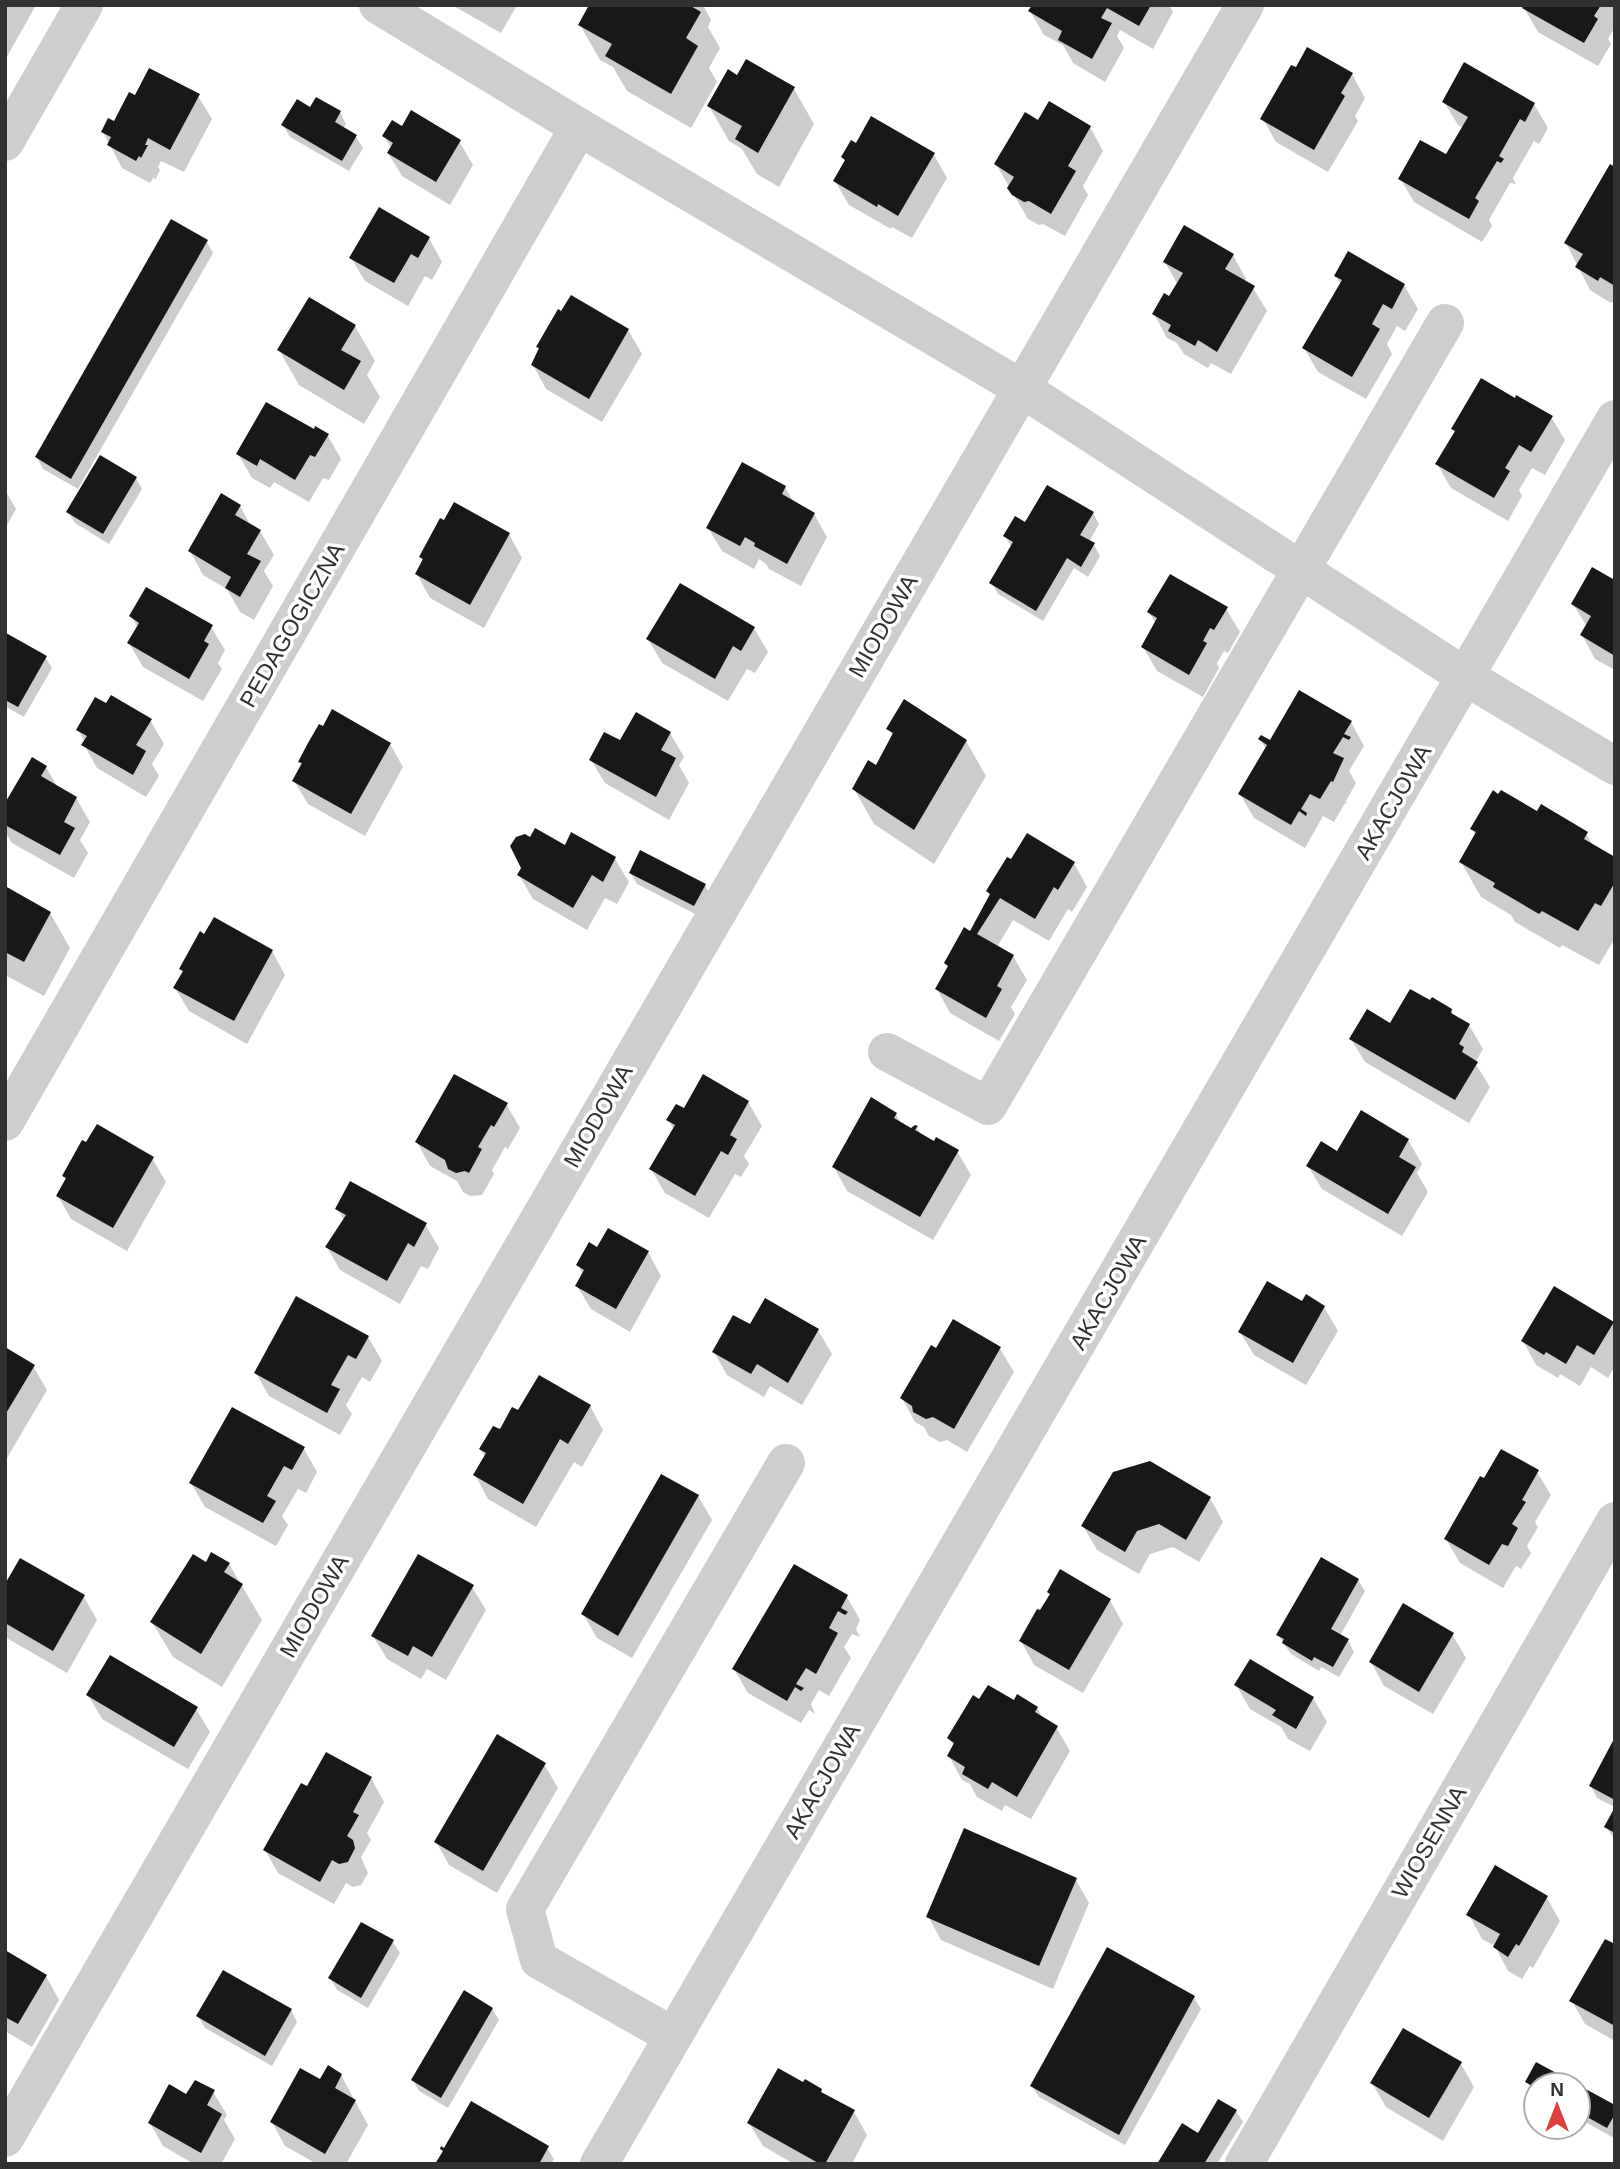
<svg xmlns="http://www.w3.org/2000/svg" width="1620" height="2169" viewBox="0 0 1620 2169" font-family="Arial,sans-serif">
  <rect width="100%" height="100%" fill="#fff"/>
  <!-- shadow -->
  <g fill="#0003">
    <path d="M5 5 35 7 5 60Z"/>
    <path d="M452 5H517L501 33Z"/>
    <path d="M591 5H703L711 20 708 27 720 48 709 68 717 82 691 128 627 91 613 67 600 60 580 25Z"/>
    <path d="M1034 5H1169L1173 12 1153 49 1120 30 1117 36 1124 48 1105 82 1073 63 1063 45 1044 35 1030 11Z"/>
    <path d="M1526 5H1612L1615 11V27L1608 39 1611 44 1598 66 1538 32 1524 8Z"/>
    <path d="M747 62 794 89 814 124 779 187 757 174 742 149 729 141 709 106 738 77Z"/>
    <path d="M1297 69 1352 74 1365 98 1355 116 1358 121 1328 172 1276 142 1263 119Z"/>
    <path d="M198 96 212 119 184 172 161 161 158 167 160 170 155 180 154 177 150 183 122 168 103 132 115 123 135 98Z"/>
    <path d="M1444 102 1534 104 1548 128 1539 144 1534 141 1513 178 1516 184 1510 183 1489 220 1492 226 1482 242 1414 202 1400 178 1446 156 1463 128 1458 125Z"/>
    <path d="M311 110 340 112 346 124 343 129 356 137 363 148 349 171 290 137 283 125Z"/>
    <path d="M1038 122 1090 127 1103 151 1083 186 1088 195 1065 236 1043 224 1039 225 1028 219 996 164Z"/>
    <path d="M403 128 459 141 473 165 450 205 402 176 388 153 391 148 384 136Z"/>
    <path d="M857 145 934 155 947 178 912 238 892 227 891 229 849 205 835 181 846 163 843 157Z"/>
    <path d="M1615 169V300L1611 303 1590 290 1566 243Z"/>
    <path d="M429 238 442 262 432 280 425 276 408 306 365 281 351 258Z"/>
    <path d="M207 242 213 253 78 489 43 469 37 457Z"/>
    <path d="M1233 255 1246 279 1244 282 1253 288 1267 311 1231 374 1211 363 1208 368 1184 354 1177 343 1167 338 1154 314 1170 299 1178 285 1165 262Z"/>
    <path d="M1336 276 1404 285 1418 309 1405 331 1397 326 1387 344 1392 354 1366 399 1318 372 1304 348 1341 285Z"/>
    <path d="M355 326 375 361 367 375 380 397 364 424 299 385 279 350Z"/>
    <path d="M628 330 642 354 602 422 546 389 533 365Z"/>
    <path d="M1515 400 1551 417 1565 440 1545 475 1532 468 1519 490 1522 496 1508 521 1451 488 1437 464 1456 432 1453 429Z"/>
    <path d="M314 431 328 436 341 459 329 480 323 478 309 502 274 482 270 488 252 478 238 454Z"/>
    <path d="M136 478 142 489 109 544 75 523 68 512Z"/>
    <path d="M785 487 794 503 814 514 827 537 801 586 769 569 766 564 759 559 754 569 722 551 708 528Z"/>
    <path d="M5 490 16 509 5 529Z"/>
    <path d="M240 506 251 526 260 531 274 555 264 571 273 586 254 620 240 612 227 589 203 575 190 551Z"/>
    <path d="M1093 513 1099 524 1089 542 1094 545 1100 556 1088 577 1074 568 1043 621 998 594 992 583 1012 548 1005 536 1025 524Z"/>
    <path d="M445 522 509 534 522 558 484 628 430 598 417 574 423 562 421 557Z"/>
    <path d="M1615 579V670L1595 659 1582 635 1587 627 1573 604Z"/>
    <path d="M1226 609 1240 632 1228 653 1224 651 1217 663 1219 668 1203 697 1157 671 1143 647 1156 624 1149 612Z"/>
    <path d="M131 616 211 627 225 650 218 663 222 669 203 701 143 667 129 643 138 628Z"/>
    <path d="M754 628 768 652 755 673 747 669 728 701 662 663 648 639Z"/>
    <path d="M7 635 45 657 52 668 24 717 5 706Z"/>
    <path d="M150 720 164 744 152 764 159 776 146 797 97 768 84 745 85 742 78 730Z"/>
    <path d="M1351 722 1364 746 1349 771 1356 783 1346 801 1347 804 1345 803 1334 822 1323 816 1305 848 1254 818 1240 794 1266 749 1260 739 1270 742Z"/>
    <path d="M889 729 966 741 986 776 934 864 874 824 854 789 877 767 893 737Z"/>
    <path d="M670 733 684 757 679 765 689 783 669 820 605 783 591 760Z"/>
    <path d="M390 744 403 767 365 836 308 804 294 781 302 766 300 762Z"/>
    <path d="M46 767 58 788 76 798 90 822 80 840 88 853 74 878 12 843 5 832V807Z"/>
    <path d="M1537 814 1586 834 1594 847 1615 859V938L1599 965 1562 945 1560 948 1515 922 1511 915 1481 897 1461 862 1476 836 1472 829Z"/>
    <path d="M572 835 615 859 629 882 617 904 605 898 587 930 533 899 519 875 565 847Z"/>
    <path d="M1074 863 1087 887 1072 912 1068 909 1049 941 1013 920 997 947 1013 956 1027 980 1011 1007 1015 1014 999 1041 950 1013 937 989 949 968 946 963 970 933 991 897 988 891Z"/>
    <path d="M631 873 705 885 711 897 701 917 637 884Z"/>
    <path d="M5 888 50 913 70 948 44 996 5 975Z"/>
    <path d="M272 951 285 975 247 1044 189 1011 175 988 183 973 181 969Z"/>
    <path d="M1451 1010 1455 1018 1469 1025 1483 1049 1475 1063 1490 1087 1469 1123 1365 1062 1351 1039 1391 1025Z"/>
    <path d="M748 1102 762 1126 744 1156 749 1164 741 1177 735 1174 709 1218 665 1193 651 1169 674 1130 668 1120 685 1111Z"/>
    <path d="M506 1104 520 1128 508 1149 505 1147 492 1170 494 1174 482 1195 470 1196 463 1192 457 1181 430 1166 417 1142Z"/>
    <path d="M896 1114 902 1125 912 1131 917 1128 922 1136 957 1151 971 1175 933 1240 847 1191 834 1167Z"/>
    <path d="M1408 1140 1422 1164 1417 1173 1428 1192 1402 1236 1322 1189 1308 1166 1338 1153Z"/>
    <path d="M87 1144 152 1158 166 1182 127 1251 71 1219 58 1196 66 1180 64 1176Z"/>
    <path d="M337 1209 425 1224 439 1248 428 1269 421 1266 400 1304 340 1270 327 1247 344 1220Z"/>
    <path d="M598 1249 648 1252 661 1276 630 1332 591 1309 577 1286 583 1275 578 1265Z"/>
    <path d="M1302 1303 1324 1307 1338 1331 1306 1385 1254 1355 1240 1332Z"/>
    <path d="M954 1322 1000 1349 1014 1372 967 1452 947 1440 940 1442 929 1436 924 1427 915 1422 902 1398 937 1351Z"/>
    <path d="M1612 1323 1615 1327V1366L1608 1378 1591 1367 1580 1386 1560 1374 1558 1378 1536 1365 1523 1341Z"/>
    <path d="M751 1327 818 1330 832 1354 802 1405 770 1386 764 1397 727 1375 714 1352Z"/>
    <path d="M368 1337 382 1361 370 1382 362 1377 346 1405 352 1414 340 1435 269 1396 256 1373Z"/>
    <path d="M5 1349 33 1366 47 1390 7 1458 5 1456Z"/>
    <path d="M590 1406 603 1430 582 1467 574 1462 536 1527 488 1499 475 1475 485 1457 481 1450 519 1412Z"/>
    <path d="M304 1449 317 1472 306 1493 298 1489 282 1516 288 1525 276 1546 205 1507 191 1483Z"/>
    <path d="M1537 1472 1551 1495 1535 1522 1538 1527 1527 1546 1531 1553 1521 1569 1516 1566 1503 1588 1460 1563 1446 1539 1484 1480Z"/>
    <path d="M698 1496 712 1520 632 1658 597 1638 583 1614Z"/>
    <path d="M1210 1498 1223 1522 1199 1562 1173 1547 1150 1554 1139 1574 1097 1550 1083 1526Z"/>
    <path d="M206 1564H229L262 1620 222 1687 173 1657 152 1622Z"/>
    <path d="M1358 1580 1365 1591 1340 1636 1348 1640 1354 1652 1339 1677 1321 1667 1319 1671 1291 1654 1278 1635Z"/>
    <path d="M472 1587 486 1610 446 1680 427 1669 421 1679 387 1659 373 1636Z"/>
    <path d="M5 1588 84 1597 97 1620 67 1673 5 1637Z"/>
    <path d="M1049 1592 1110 1600 1123 1624 1083 1693 1034 1665 1021 1641 1051 1595Z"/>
    <path d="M847 1597 860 1620 856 1629 860 1637 852 1634 844 1647 851 1658 829 1696 819 1690 811 1704 815 1714 809 1710 801 1723 748 1693 734 1669Z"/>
    <path d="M1452 1634 1466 1658 1433 1714 1384 1686 1371 1662Z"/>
    <path d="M1236 1685 1313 1698 1327 1722 1310 1751 1288 1739 1281 1727 1250 1709Z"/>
    <path d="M88 1695 196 1709 210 1732 188 1769 102 1719Z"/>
    <path d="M980 1701 1014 1702 1037 1708 1044 1720 1056 1727 1070 1751 1031 1819 1005 1805 1002 1811 977 1797 970 1784 962 1780 949 1756 954 1746 949 1738Z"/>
    <path d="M1615 1741V1807L1597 1798 1591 1786Z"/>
    <path d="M544 1764 558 1788 497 1893 449 1865 436 1842Z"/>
    <path d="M371 1778 384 1802 367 1833 371 1840 361 1857 368 1873 361 1885 353 1887 346 1883 334 1904 278 1873 265 1850 308 1789Z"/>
    <path d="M1615 1811V1840L1606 1827Z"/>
    <path d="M1076 1880 1089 1903 1053 1989 941 1940 928 1916Z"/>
    <path d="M1547 1898 1560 1921 1533 1968 1530 1966 1522 1979 1508 1971 1495 1946 1482 1939 1469 1915Z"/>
    <path d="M362 1924 393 1942 400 1953 368 2008 337 1990 330 1978Z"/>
    <path d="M1615 1946V2041L1585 2024 1572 2001Z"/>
    <path d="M1108 1949 1194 1998 1201 2009 1125 2145 1039 2097 1032 2086Z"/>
    <path d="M5 1952 46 1976 59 2000 32 2047 5 2031Z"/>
    <path d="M492 2009 499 2020 448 2108 419 2091 413 2080Z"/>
    <path d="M291 2010 297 2022 272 2066 205 2028 198 2016Z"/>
    <path d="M1461 2064 1474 2087 1443 2141 1386 2107 1372 2083Z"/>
    <path d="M341 2075 368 2125 346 2164H317L285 2146 272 2122 321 2081Z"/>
    <path d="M1527 2082 1575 2085H1536V2095Z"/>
    <path d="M804 2084 821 2090 824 2096 854 2112 867 2135 852 2164H794L763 2146 749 2123Z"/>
    <path d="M1578 2087 1615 2107 1614 2138 1578 2118Z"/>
    <path d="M213 2092 227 2115 224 2120 235 2139 221 2164H194L163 2146 150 2123 187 2096Z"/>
    <path d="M1236 2111 1243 2122 1217 2164H1159Z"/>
    <path d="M547 2148 554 2159 551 2164H437Z"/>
  </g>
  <!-- building -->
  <g fill="#181818">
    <path d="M589 5H689L701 12 686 38 698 46 671 94 605 56 612 44 578 25Z"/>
    <path d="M1032 5H1151L1139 26 1107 8 1101 18 1112 23 1092 59 1058 40 1062 31 1028 11Z"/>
    <path d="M1524 5H1601L1594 16 1598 19 1584 43 1522 8Z"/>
    <path d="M1307 47 1353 73 1341 93 1345 96 1314 150 1260 119 1291 65 1296 67Z"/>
    <path d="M746 59 795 87 758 153 735 139 742 126 707 106 728 69 737 75Z"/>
    <path d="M1464 62 1535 103 1525 122 1520 119 1499 156 1504 159 1501 163 1497 161 1475 198 1479 201 1469 219 1398 179 1420 140 1446 154 1468 117 1442 102Z"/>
    <path d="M149 68 200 94 170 150 148 138 145 145H148L141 158 139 156 136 161 107 145 111 137 101 132 108 118 114 121 129 92 135 95Z"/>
    <path d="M316 97 341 111 335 122 357 135 342 161 281 125 297 99 310 107Z"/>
    <path d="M1049 101 1091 126 1068 166 1076 171 1051 214 1029 201 1024 202 1012 195 1007 188 1014 177 994 164 1025 112 1038 120Z"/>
    <path d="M411 110 461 140 436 182 387 153 393 143 382 136 392 120 402 126Z"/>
    <path d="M871 116 935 153 898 216 878 204 877 207 833 181 845 160 841 157 851 140 856 143Z"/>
    <path d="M1610 164 1615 167V286L1600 277 1598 281 1575 267 1583 254 1564 243Z"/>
    <path d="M379 207 430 237 418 258 411 254 394 283 349 258Z"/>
    <path d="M171 219 208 240 71 479 35 457Z"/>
    <path d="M1184 225 1234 254 1225 269 1255 286 1217 352 1198 340 1195 346 1168 331 1171 325 1152 314 1164 293 1169 296 1183 273 1163 262Z"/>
    <path d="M1348 251 1405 284 1392 309 1383 304 1372 324 1380 329 1352 377 1302 348 1342 280 1334 276Z"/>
    <path d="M571 295 629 329 589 399 531 365 539 348 536 347 558 309 561 311Z"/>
    <path d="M309 297 356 325 341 350 361 361 344 390 277 350Z"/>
    <path d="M1481 378 1515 398 1516 395 1553 416 1531 452 1519 445 1505 468 1510 471 1494 498 1435 464 1455 431 1451 429Z"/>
    <path d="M266 402 314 429 315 426 329 434 315 457 310 455 295 480 260 459 257 466 236 454Z"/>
    <path d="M100 455 137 477 103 534 66 512Z"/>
    <path d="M742 462 786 486 782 494 815 513 787 564 754 546 755 543 745 537 740 546 706 528Z"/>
    <path d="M1047 485 1094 512 1080 535 1095 543 1081 567 1067 558 1036 611 989 583 1013 542 1003 536 1015 516 1025 522Z"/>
    <path d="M221 493 241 505 235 515 261 530 247 554 261 561 240 597 225 588 231 577 188 551Z"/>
    <path d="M454 502 510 533 470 605 415 574 423 559 419 557 440 518 444 520Z"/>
    <path d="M1592 567 1613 579 1615 575V656L1580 635 1591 616 1571 604Z"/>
    <path d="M1170 574 1228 607 1214 630 1210 628 1203 641 1207 643 1189 675 1141 647 1157 618 1147 612Z"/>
    <path d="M680 583 755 627 741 651 733 646 715 679 646 639Z"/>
    <path d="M146 587 213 625 204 641 209 644 189 679 127 643 139 623 129 616Z"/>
    <path d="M6 633 47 656 18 707 5 700Z"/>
    <path d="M1299 690 1352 721 1344 734 1351 737 1349 740 1343 737 1333 753 1344 758 1333 782 1331 781 1320 799 1310 794 1301 809 1307 813 1306 816 1299 811 1291 825 1238 794 1267 745 1258 739 1261 735 1270 740Z"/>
    <path d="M111 695 152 719 136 745 146 751 133 775 81 745 87 736 76 730 95 697 106 703Z"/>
    <path d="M904 699 967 740 914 830 852 789 868 760 876 765 893 733 886 729Z"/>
    <path d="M332 709 391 743 351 814 292 781 302 763 298 762 308 743 319 724 323 726Z"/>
    <path d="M636 712 671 732 661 750 676 758 656 797 589 760 604 732 620 740Z"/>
    <path d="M32 757 47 766 41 776 77 797 64 822 75 828 60 855 5 825V803Z"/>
    <path d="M1493 790 1498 794 1501 790 1537 811 1541 804 1588 832 1584 839 1615 857V882L1601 906 1595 903 1578 931 1542 911 1539 914 1493 887 1495 883 1459 862 1476 832 1470 829Z"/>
    <path d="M535 828 565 845 571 832 616 857 603 882 592 875 573 908 517 875 521 868 510 846 516 837 525 834 530 837Z"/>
    <path d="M1027 833 1075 862 1058 890 1054 887 1035 919 1000 898 977 934 1014 955 997 986 1002 989 986 1018 935 989 948 966 944 963 964 927 970 931 990 894 986 891 1007 857 1011 859Z"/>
    <path d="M640 850 706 884 694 906 629 873Z"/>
    <path d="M5 886 51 912 24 962 5 952Z"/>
    <path d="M214 917 273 950 234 1021 173 988 183 971 179 969 200 931 204 934Z"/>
    <path d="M1410 989 1430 1000 1432 997 1452 1009 1451 1013 1470 1024 1459 1044 1464 1047 1462 1052 1478 1062 1455 1100 1349 1039 1367 1009 1390 1023Z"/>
    <path d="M454 1074 508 1103 494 1127 491 1125 478 1147 482 1149 469 1173 465 1171 456 1173 448 1169 445 1160 415 1142Z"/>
    <path d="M703 1074 749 1101 730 1135 737 1139 728 1155 721 1151 695 1196 649 1169 675 1125 666 1120 676 1104 684 1108Z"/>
    <path d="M871 1097 897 1113 894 1118 911 1128 915 1125 918 1126 915 1130 934 1141 936 1137 959 1150 920 1217 832 1167Z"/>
    <path d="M1361 1110 1409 1139 1399 1157 1416 1167 1388 1214 1306 1166 1321 1141 1337 1151Z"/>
    <path d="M97 1124 154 1157 113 1228 56 1196 66 1178 62 1176 82 1140 86 1142Z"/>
    <path d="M350 1181 427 1223 414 1247 408 1243 387 1281 325 1247 346 1215 335 1209Z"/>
    <path d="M608 1228 649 1251 616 1309 575 1286 584 1270 576 1265 589 1242 597 1247Z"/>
    <path d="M1267 1281 1302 1301 1306 1294 1325 1306 1293 1363 1238 1332Z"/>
    <path d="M1554 1286 1614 1322 1594 1355 1577 1345 1566 1364 1546 1352 1544 1355 1521 1341Z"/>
    <path d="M296 1296 369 1336 356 1359 348 1355 331 1385 340 1389 327 1413 254 1373Z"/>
    <path d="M765 1298 819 1329 788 1383 757 1364 751 1374 712 1352 733 1315 750 1324Z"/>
    <path d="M953 1319 1001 1347 954 1429 933 1417 926 1419 913 1412 912 1406 900 1398 931 1345 936 1348Z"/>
    <path d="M5 1347 35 1365 5 1415Z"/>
    <path d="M539 1375 591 1405 568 1444 560 1439 523 1504 473 1475 486 1453 479 1449 493 1426 500 1429 512 1407 518 1410Z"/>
    <path d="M232 1407 305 1447 292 1470 284 1466 267 1496 276 1501 263 1523 189 1483Z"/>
    <path d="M1501 1449 1539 1470 1522 1500 1526 1502 1512 1524 1518 1528 1508 1546 1502 1544 1489 1565 1444 1539 1480 1476 1484 1478Z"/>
    <path d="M1150 1461 1211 1497 1186 1540 1159 1524 1137 1531 1125 1552 1081 1526 1113 1472Z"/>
    <path d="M661 1474 699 1495 618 1636 581 1614Z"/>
    <path d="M211 1552 230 1563 224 1572 243 1584 201 1654 150 1622 193 1554 206 1562Z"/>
    <path d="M418 1554 474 1585 432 1657 413 1646 408 1656 371 1636Z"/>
    <path d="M1321 1557 1359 1579 1331 1629 1349 1639 1333 1667 1314 1657 1312 1661 1282 1643 1284 1639 1276 1635Z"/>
    <path d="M20 1558 85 1595 53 1651 5 1623V1584Z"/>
    <path d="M794 1564 848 1595 841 1608 848 1612 845 1615 838 1611 829 1628 838 1633 816 1674 806 1668 796 1684 804 1688 801 1691 795 1687 787 1701 732 1669Z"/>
    <path d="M1060 1569 1111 1599 1069 1670 1019 1641 1037 1609 1040 1610 1050 1594 1047 1592Z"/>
    <path d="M1403 1603 1454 1633 1419 1692 1369 1662Z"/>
    <path d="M110 1655 198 1707 174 1747 86 1695Z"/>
    <path d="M1250 1659 1314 1697 1296 1729 1272 1715 1276 1710 1234 1685Z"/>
    <path d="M988 1685 1014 1700 1017 1694 1038 1707 1035 1712 1058 1726 1017 1797 992 1782 988 1789 962 1774 965 1767 947 1756 954 1743 947 1738 973 1695 979 1699Z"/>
    <path d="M497 1734 546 1763 483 1871 434 1842Z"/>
    <path d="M1615 1737V1800L1589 1786Z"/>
    <path d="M326 1752 372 1777 353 1812 359 1815 347 1836 353 1840 355 1848 348 1862 339 1864 332 1860 320 1882 263 1850 301 1783 307 1786Z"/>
    <path d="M1615 1807V1833L1604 1827Z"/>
    <path d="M964 1828 1077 1878 1039 1966 926 1917Z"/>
    <path d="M1495 1865 1548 1896 1519 1946 1516 1944 1508 1957 1493 1947 1500 1934 1466 1915Z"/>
    <path d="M361 1922 394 1940 361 1998 328 1978Z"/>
    <path d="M1605 1939 1615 1944V2026L1569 2001Z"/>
    <path d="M1107 1947 1195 1996 1119 2135 1030 2086Z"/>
    <path d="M5 1950 47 1975 18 2024 5 2017Z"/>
    <path d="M223 1970 292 2009 265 2056 196 2016Z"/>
    <path d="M464 1990 493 2008 441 2098 411 2080Z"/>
    <path d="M1403 2028 1462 2062 1429 2118 1370 2083Z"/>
    <path d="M1536 2062 1615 2105V2114L1607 2128 1578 2112V2085H1536V2088L1525 2082Z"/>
    <path d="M328 2065 342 2074 335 2088 356 2100 325 2154 270 2122 300 2068 320 2079Z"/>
    <path d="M778 2068 803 2082 805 2079 822 2089 821 2092 855 2110 825 2164H820L747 2123Z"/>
    <path d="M195 2080 215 2090 207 2105 222 2114 201 2153 148 2123 169 2084 186 2094Z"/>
    <path d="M1218 2099 1237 2110 1204 2164H1157L1182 2123 1198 2133Z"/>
    <path d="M471 2101 549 2146 539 2164H435L443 2151 440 2149 441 2146 444 2148Z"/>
  </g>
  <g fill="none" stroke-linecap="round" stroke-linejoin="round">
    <!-- minor -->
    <g stroke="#cecece" stroke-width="38">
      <path d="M378 5 579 127 1021 388 1466 677 1615 766"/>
      <path d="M5 142 84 5"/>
      <path d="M887 1052 988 1106 1445 323"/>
      <path d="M5 1122 579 127"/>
      <path d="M673 2036 539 1960 525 1909 786 1463"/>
      <path d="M5 2138 1245 5"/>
      <path d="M599 2164 1615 419"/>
      <path d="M1244 2164 1615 1521"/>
    </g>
  </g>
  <g text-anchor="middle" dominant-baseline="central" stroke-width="7" stroke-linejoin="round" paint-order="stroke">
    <!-- street labels -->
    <g font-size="23" fill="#313131" stroke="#fff">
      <text transform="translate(292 625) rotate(-60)">PEDAGOGICZNA</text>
      <text transform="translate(883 626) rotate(-60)">MIODOWA</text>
      <text transform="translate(1393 802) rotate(-60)">AKACJOWA</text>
      <text transform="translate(598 1116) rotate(-60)">MIODOWA</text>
      <text transform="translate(1108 1292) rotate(-60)">AKACJOWA</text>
      <text transform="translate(314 1606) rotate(-60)">MIODOWA</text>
      <text transform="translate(822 1781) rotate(-60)">AKACJOWA</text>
      <text transform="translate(1429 1842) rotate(-60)">WIOSENNA</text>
    </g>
  </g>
  <!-- border -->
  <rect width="1620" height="2169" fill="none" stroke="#313131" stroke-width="14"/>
  <!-- north arrow -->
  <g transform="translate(1557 2106)"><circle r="33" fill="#ffffff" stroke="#adadad" stroke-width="2"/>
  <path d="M0-5L12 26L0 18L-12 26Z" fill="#de3e3f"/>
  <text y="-10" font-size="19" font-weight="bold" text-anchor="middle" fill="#313131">N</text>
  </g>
</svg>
